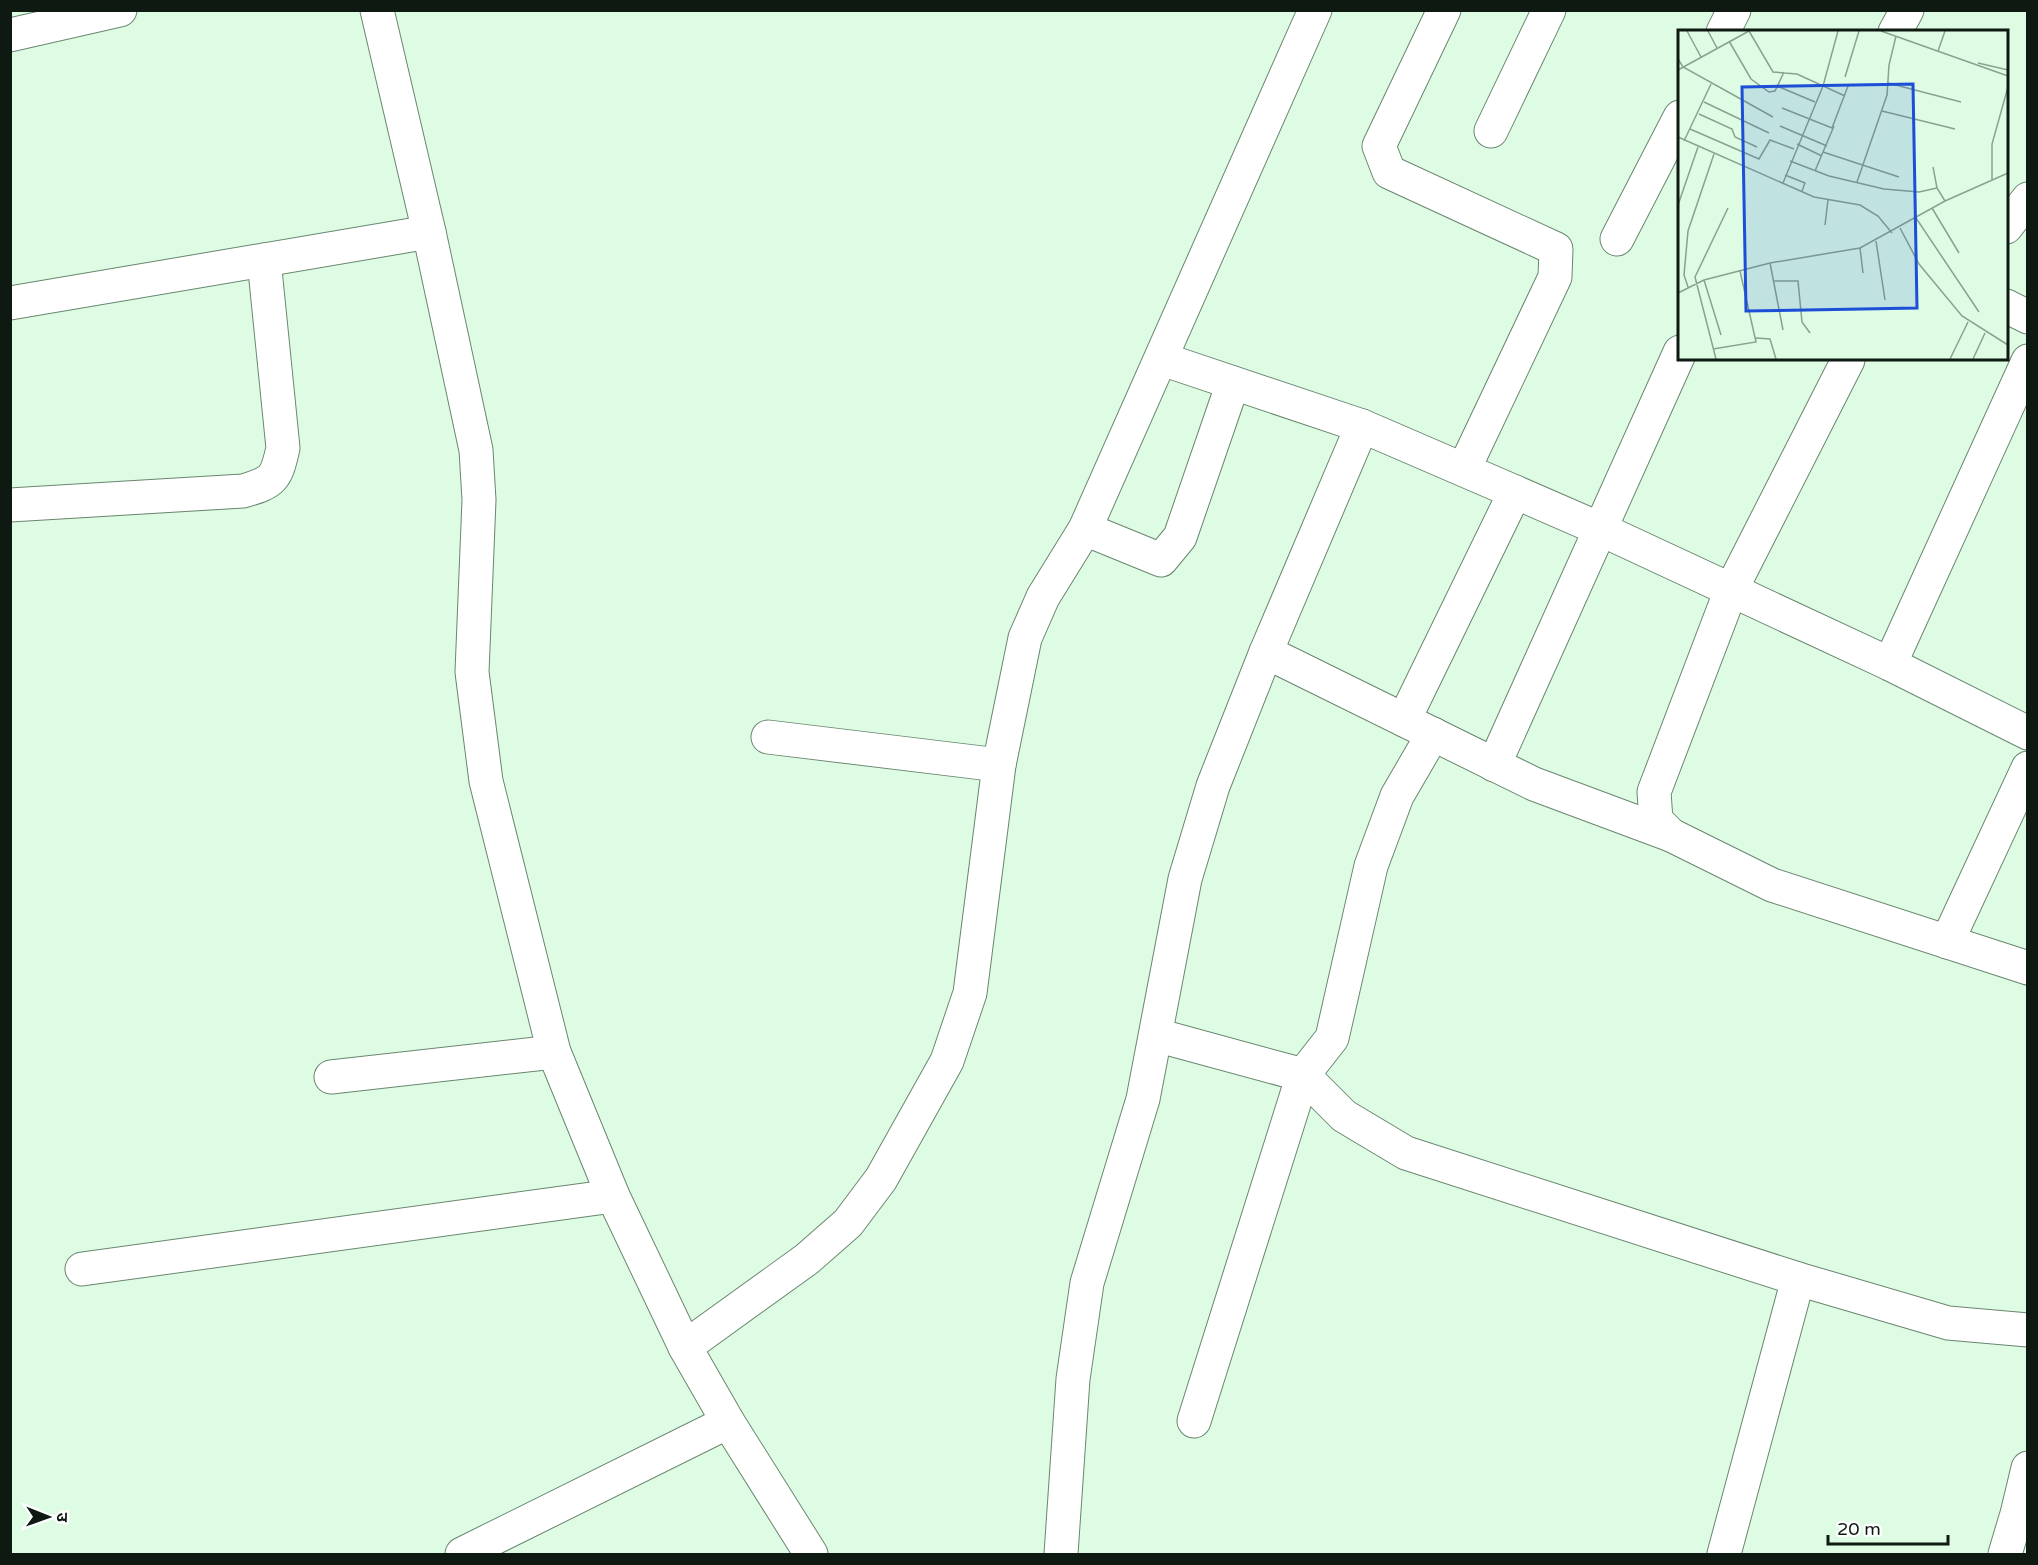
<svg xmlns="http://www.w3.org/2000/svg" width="2038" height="1565" viewBox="0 0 2038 1565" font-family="'Varela Round','Noto Sans Devanagari',sans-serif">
  <rect width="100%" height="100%" fill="#ddfce3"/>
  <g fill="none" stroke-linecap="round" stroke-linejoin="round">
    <!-- minor casing -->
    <g stroke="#6a866f" stroke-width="35">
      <g id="minor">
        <path d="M377 10 429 232 476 450 479 500 472 672 486 781 554 1052 613 1196 685 1347 728 1422 811 1554"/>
        <path d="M1444 10 1379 146 1389 172 1556 249 1555 277 1464 469"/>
        <path d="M1723 32 1734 10"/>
        <path d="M1895 32 1907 10"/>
        <path d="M10 35 120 10"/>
        <path d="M1491 131 1549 10"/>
        <path d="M2006 227 2028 199"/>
        <path d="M1617 239 1680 117"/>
        <path d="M10 303 429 232"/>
        <path d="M2006 306 2028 317"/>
        <path d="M1162 359 1362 426 1515 492 1600 529 1890 664 2028 733"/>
        <path d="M1848 360 1731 590 1654 792 1656 820 1671 835 1772 885 2028 968"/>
        <path d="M10 505 243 491C274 482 276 479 283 448L264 260"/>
        <path d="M1085 529 1161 560 1180 537 1233 383"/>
        <path d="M1266 652 1534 784 1671 835"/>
        <path d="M1890 664 2028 361"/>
        <path d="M1404 720 1515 492"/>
        <path d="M768 737 999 765"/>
        <path d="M1494 765 1680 352"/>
        <path d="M1947 942 2028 768"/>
        <path d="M1156 1035 1303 1075 1344 1116 1406 1153 1798 1279 1948 1323 2028 1330"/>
        <path d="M331 1077 554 1052"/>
        <path d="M82 1269 613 1196"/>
        <path d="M685 1347 807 1259 848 1223 881 1179 947 1061 970 993 999 765 1025 638 1043 597 1085 529 1315 10"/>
        <path d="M1194 1421 1303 1075 1332 1038 1371 866 1397 796 1433 734"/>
        <path d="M462 1554 728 1422"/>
        <path d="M1061 1554 1073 1379 1087 1283 1143 1099 1185 879 1213 786 1266 652 1362 426"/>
        <path d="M1724 1554 1798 1279"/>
        <path d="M2005 1554 2017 1514 2028 1468"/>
      </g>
    </g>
    <!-- minor -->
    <use href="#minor" stroke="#fff" stroke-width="33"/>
  </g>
  <!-- overview -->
  <g transform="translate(1678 30)">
    <rect width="330" height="330" fill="#ddfce3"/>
    <path fill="none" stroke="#8aa18f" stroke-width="1.5" d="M9 1 23 27M30 1 39 18M71 1 95 42 119 44 167 66M203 1 330 46M51 11 73 49 91 62 97 61 106 42M260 21 267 1M0 29 5 37 95 87M300 33 330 40M0 40 71 1M167 47 181 1M210 53 283 72M99 56 137 72M26 72 91 103M104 78 154 98 170 56M204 81 277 99M21 84 54 99 57 107 79 117M102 96 149 116M12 99 81 129 92 110 116 119M0 107 136 167 182 175 200 186 214 203M6 111 33 54M119 114 144 126M145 122 221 147M112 131 151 146 206 159 241 162 259 158M255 137 259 158 267 171M137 141 156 96M107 145 127 153 124 161M314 150V114L330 57M179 152 209 65 211 35 218 6M105 153 145 56 160 1M0 175 20 117M254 178 281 223M238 188 301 282M147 195 150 170M222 198 241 234 284 286 330 315M198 211 207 270M182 218 185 243M92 233 105 300M26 250 43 305M96 251H120L124 292 132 303M10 257 6 245 10 201 36 124M0 263 26 250 92 233 182 218 267 171 330 143M78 308 92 309 98 329M35 319 78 312 62 241M38 329 17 247 50 178M272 329 290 292M295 329 307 303"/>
    <path fill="#1d4ed8" fill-opacity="0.15" stroke="#1d4ed8" stroke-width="3" d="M235 54 239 278 68 281 64 57Z"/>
    <rect width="330" height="330" fill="none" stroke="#0e1911" stroke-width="3"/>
  </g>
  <!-- border -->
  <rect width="2038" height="1565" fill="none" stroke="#0e1911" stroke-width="24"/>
  <!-- north arrow -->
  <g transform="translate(48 1517) rotate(91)" stroke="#ffffff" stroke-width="4.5" paint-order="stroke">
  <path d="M0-4.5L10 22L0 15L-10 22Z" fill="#0e1911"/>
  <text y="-9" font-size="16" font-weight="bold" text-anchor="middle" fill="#0e1911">उ</text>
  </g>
  <!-- scale -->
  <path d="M1828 1535v9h120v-9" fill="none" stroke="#0e1911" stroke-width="3"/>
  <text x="1837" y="1535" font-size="18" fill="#0e1911" stroke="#ffffff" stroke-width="4.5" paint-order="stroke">20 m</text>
</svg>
